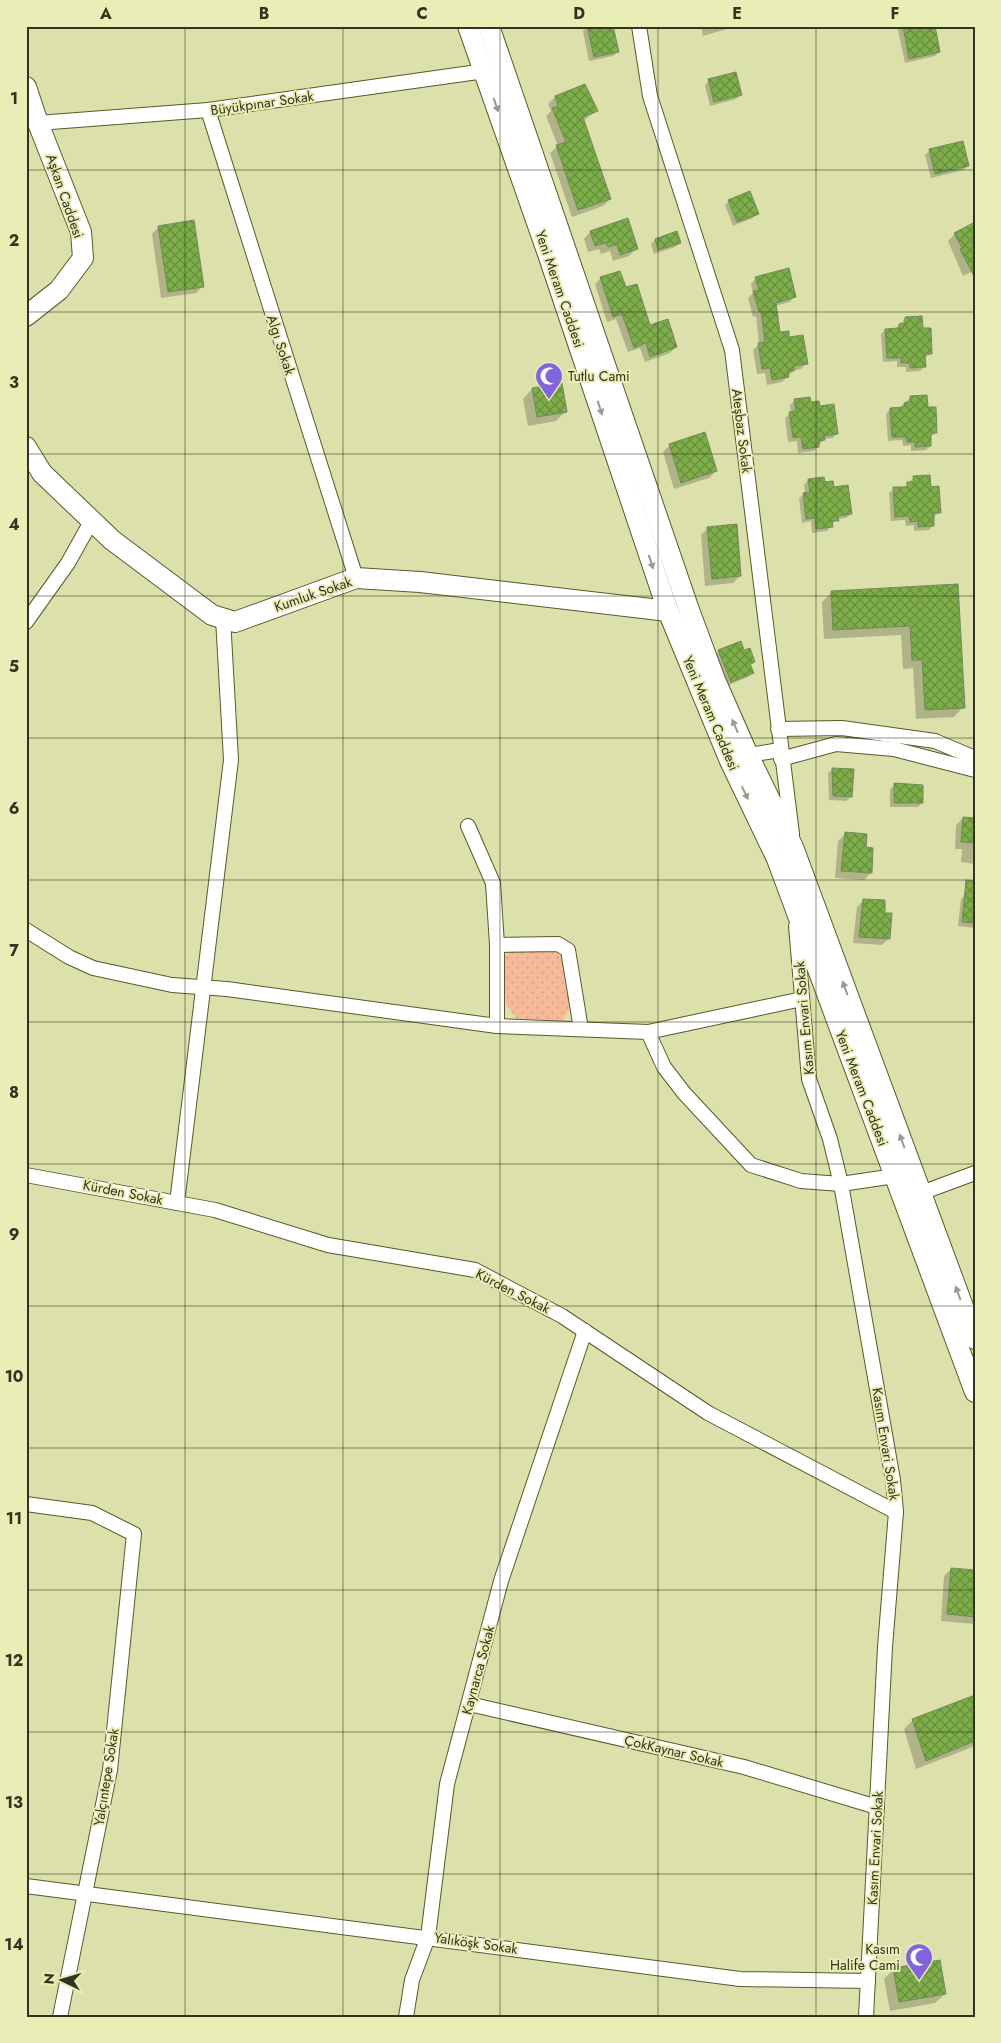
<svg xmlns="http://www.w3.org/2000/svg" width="1001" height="2043" viewBox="0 0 1001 2043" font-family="Jost,sans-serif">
  <defs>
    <pattern id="park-dots" width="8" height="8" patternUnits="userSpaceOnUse" patternTransform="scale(1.25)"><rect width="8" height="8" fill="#f6ba98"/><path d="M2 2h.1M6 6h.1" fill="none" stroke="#d3a083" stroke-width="1.8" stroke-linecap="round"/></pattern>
    <pattern id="building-cross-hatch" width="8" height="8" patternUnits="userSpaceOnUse" patternTransform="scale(1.25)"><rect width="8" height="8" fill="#7dae49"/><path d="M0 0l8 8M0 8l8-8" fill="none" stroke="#678e3c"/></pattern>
  </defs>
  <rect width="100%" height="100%" fill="#dce0aa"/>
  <!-- park -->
  <path fill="url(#park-dots)" d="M514 950 554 951 564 958 569 1009 563 1021 516 1018 506 1004 503 957Z"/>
  <!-- shadow -->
  <g fill="#0003">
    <path d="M701 26H737L703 36Z"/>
    <path d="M897 26H933L939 52 935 56 905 63Z"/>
    <path d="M587 27 618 52 613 56 589 61 583 31Z"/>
    <path d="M709 81 741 95 736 99 710 106 705 85Z"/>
    <path d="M584 85 596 111 583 121 610 199 603 206 572 217 550 153 558 146 546 116 551 111 548 104 555 97Z"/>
    <path d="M930 150 968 165 964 170 931 178 925 155Z"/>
    <path d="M729 201 757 213 753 218 733 226 725 205Z"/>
    <path d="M159 227 203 286 196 293 161 298 152 234Z"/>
    <path d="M590 232 636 249 629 256 613 261 610 251 601 254 599 249 588 252 584 239Z"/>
    <path d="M955 234 975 270 963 276 948 241Z"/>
    <path d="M655 240 680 243 675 247 654 254 651 244Z"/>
    <path d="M601 278 625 289 649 327 676 347 670 353 645 362 640 348 628 352 616 319 607 322 595 284Z"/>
    <path d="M756 278 795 296 790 302 775 306 779 334 788 338 806 364 801 369 793 371 782 382 767 385 765 373 757 374 753 350 759 344 756 316 753 317 748 298 753 293 751 284Z"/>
    <path d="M905 319 921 330 931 354 924 358 925 366 920 371 906 372V367H897V361L883 362 881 334 885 330 895 329Z"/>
    <path d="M560 384 565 412 556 421 528 426 523 399 532 389Z"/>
    <path d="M910 398 936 433 930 437V446L926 450 911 451V445L903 446 902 440 888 441 886 414 890 409 899 408Z"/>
    <path d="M795 400 819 408 837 433 833 438 824 439 814 451 798 453 797 441 788 442 785 418 791 413 790 405Z"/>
    <path d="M670 445 716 471 709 478 674 489 663 452Z"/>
    <path d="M914 477 929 488 940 512 933 517V525L929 530 914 531V525L906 526 905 520 891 521 889 493 894 489 903 488Z"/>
    <path d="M808 480 833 488 851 514 846 518 837 519 827 531 812 533 811 521 802 523 799 498 805 494 804 485Z"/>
    <path d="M708 528 740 576 733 583 705 586 701 535Z"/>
    <path d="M957 585 963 707 954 717 916 719 913 668 903 669 901 635 824 639 822 602 832 592Z"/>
    <path d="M719 651H744L754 662 750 666 752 673 748 677 726 686 714 656Z"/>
    <path d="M833 769 851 797 846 801 829 800 828 773Z"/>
    <path d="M895 785 922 803 918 807H890V789Z"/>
    <path d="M963 818 975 819V864L961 862 962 849H955L956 825Z"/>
    <path d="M845 834 864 848 871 873 864 880 835 878 838 841Z"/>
    <path d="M965 895 975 896V928L958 926 961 899Z"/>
    <path d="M864 900 889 938 882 945 853 943 857 907Z"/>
    <path d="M951 1569 975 1571V1624L941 1621 944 1576Z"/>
    <path d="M975 1696V1746L916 1769 904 1729 913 1720Z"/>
    <path d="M894 1969 945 1994 935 2003 890 2011 884 1979Z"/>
  </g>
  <!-- building -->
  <g fill="url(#building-cross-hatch)" stroke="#738b5e">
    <path d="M587 26H613L619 52 594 57Z"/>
    <path d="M903 26H935L940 52 909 59Z"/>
    <path d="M736 72 742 95 714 102 708 79Z"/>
    <path d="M585 84 598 111 583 117 611 199 578 210 556 145 566 142 552 108 558 106 555 96Z"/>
    <path d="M963 141 969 166 935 174 929 149Z"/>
    <path d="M750 191 759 214 737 222 728 200Z"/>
    <path d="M628 218 638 249 620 255 617 245 608 247 606 243 595 246 590 231Z"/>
    <path d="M194 220 204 287 168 292 158 226Z"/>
    <path d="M975 222V278L960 249 962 248 954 233Z"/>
    <path d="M677 231 681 243 658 250 655 239Z"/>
    <path d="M789 268 796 297 776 303 780 332 789 331V337L803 335 808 364 794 366V371L788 372 789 377 772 380 770 368 762 369 758 343 765 342 761 311 759 312 753 291 759 290 755 277Z"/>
    <path d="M620 271 626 287 637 284 650 325 668 319 677 347 650 357 646 343 634 348 622 314 613 317 600 277Z"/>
    <path d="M922 316 923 328H931L932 354H925L926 367 910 368V363H901V358H887L885 329 899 328V324L905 323V317Z"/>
    <path d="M562 383 567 412 537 417 532 388Z"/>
    <path d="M927 395 928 407H936L937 433H931V446L915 447V442H907L906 437H892L890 408 904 407V403L910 402V396Z"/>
    <path d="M810 397 811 402 819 401 820 406 834 404 838 434 824 436 825 440 819 441V447L803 449 801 437 793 438 789 412 796 411 794 399Z"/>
    <path d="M705 432 717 471 681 483 669 444Z"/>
    <path d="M930 475 931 487 939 486 941 513H934V526L918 527V521L910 522 909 516 895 517 893 487H907V482H914L913 476Z"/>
    <path d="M824 477 825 482 833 481 834 487 848 485 852 514 838 516 839 521H832L833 527 816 529 815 518 806 519 803 493 810 492 808 479Z"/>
    <path d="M737 524 741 576 712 579 707 527Z"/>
    <path d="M958 584 965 708 925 710 922 660H912L910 626 833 630 831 591Z"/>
    <path d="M741 641 744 650 750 648 755 662 750 664 754 673 731 682 718 650Z"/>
    <path d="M832 768 854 769 852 797 833 796Z"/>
    <path d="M894 783 923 785V803H894Z"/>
    <path d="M963 817 975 818V843L961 842Z"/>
    <path d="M845 832 867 834 866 847 873 848 872 873 841 871Z"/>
    <path d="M966 880 975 881V923L962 922Z"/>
    <path d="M863 899 885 900V913H892L890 939 859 937Z"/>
    <path d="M951 1568 975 1570V1617L947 1614Z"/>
    <path d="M975 1695V1741L926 1761 912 1719Z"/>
    <path d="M940 1960 946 1994 899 2002 893 1968Z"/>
  </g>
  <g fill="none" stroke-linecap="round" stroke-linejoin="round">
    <!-- street casing -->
    <g stroke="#585a28" stroke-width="16">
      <g id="street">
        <path d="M639 26 650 96 732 350 792 834"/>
        <path d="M208 110 356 578"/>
        <path d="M38 123 208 110 485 71"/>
        <path d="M26 622 68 563 92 520"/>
        <path d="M778 729 842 728 935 741 975 758"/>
        <path d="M748 755 780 750"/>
        <path d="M781 759 836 744 894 749 975 770"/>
        <path d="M468 826 493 883 497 945V1026"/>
        <path d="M796 926 809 1079 830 1139 841 1184 893 1480 896 1512 885 1647 866 2017"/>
        <path d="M26 930 69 957 93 968 172 985 227 989 497 1026 648 1032 802 999"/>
        <path d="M497 945 558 944 568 950 581 1029"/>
        <path d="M648 1032 664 1067 684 1093 751 1165 801 1181 841 1184 895 1176"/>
        <path d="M26 1175 215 1210 328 1245 475 1270 562 1316 708 1413 896 1512"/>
        <path d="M921 1193 975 1173"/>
        <path d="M177 1203 231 760 223 618"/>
        <path d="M26 1504 92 1513 134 1534 110 1770 60 2017"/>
        <path d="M469 1704 744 1767 877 1807"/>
        <path d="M26 1886 740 1979 868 1981"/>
        <path d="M406 2017 412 1980 428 1937 447 1784 501 1581 585 1331"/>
      </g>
    </g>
    <!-- secondary casing -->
    <g stroke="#585a28" stroke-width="22">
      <g id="secondary">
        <path d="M468 26 548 254 668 611 730 761 777 859 975 1392"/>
        <path d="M489 26 689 610 715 680 748 755 793 847 975 1339"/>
        <path d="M26 87 38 123 81 232 83 258 59 290 26 316"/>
        <path d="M26 447 42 473 112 540 212 615 235 622 356 578 420 582 668 611"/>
      </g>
    </g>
    <!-- street -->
    <use href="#street" stroke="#fff" stroke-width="14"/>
    <!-- secondary -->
    <use href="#secondary" stroke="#fff" stroke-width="20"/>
  </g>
  <!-- one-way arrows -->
  <defs><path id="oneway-solid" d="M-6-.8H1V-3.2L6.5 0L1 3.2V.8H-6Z" transform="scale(1.25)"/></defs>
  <g fill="#999a8e">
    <use href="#oneway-solid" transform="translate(496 105) rotate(71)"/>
    <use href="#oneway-solid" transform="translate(600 408) rotate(72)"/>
    <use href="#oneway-solid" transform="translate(651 562) rotate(72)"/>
    <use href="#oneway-solid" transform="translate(735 726) rotate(-113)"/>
    <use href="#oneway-solid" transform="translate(745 793) rotate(65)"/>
    <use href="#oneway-solid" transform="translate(845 988) rotate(-110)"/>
    <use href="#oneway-solid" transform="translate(902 1141) rotate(-110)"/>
    <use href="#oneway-solid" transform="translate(958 1293) rotate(-110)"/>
  </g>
  <!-- grid -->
  <path fill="none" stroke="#33341e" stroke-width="1" stroke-opacity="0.55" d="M185 26V2017M343 26V2017M500 26V2017M658 26V2017M816 26V2017M26 170H975M26 312H975M26 454H975M26 596H975M26 738H975M26 880H975M26 1022H975M26 1164H975M26 1306H975M26 1448H975M26 1590H975M26 1732H975M26 1874H975"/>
  <!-- icons -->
  <defs>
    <g id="mosque-pin" transform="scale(1.4375)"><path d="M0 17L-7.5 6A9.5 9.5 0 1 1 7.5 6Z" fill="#8264df" stroke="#e9edb6"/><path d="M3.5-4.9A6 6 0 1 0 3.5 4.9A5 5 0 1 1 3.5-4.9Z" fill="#fff"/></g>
  </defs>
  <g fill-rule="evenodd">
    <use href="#mosque-pin" x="549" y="376"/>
    <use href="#mosque-pin" x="919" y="1957"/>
  </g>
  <g text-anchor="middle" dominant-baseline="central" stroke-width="4" stroke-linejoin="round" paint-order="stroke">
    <!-- street labels -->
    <g font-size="14" fill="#33341e" stroke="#e9edb6">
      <text transform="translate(262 103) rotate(-8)">Büyükpınar Sokak</text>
      <text transform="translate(65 196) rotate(71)">Aşkan Caddesi</text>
      <text transform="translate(560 289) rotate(71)">Yeni Meram Caddesi</text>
      <text transform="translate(281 345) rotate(72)">Algı Sokak</text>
      <text transform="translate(742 431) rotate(83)">Ateşbaz Sokak</text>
      <text transform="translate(313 594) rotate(-19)">Kumluk Sokak</text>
      <text transform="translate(711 713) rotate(67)">Yeni Meram Caddesi</text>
      <text transform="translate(804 1018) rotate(-95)">Kasım Envari Sokak</text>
      <text transform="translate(862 1088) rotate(69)">Yeni Meram Caddesi</text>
      <text transform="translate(123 1192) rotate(11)">Kürden Sokak</text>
      <text transform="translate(513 1291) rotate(27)">Kürden Sokak</text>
      <text transform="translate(886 1444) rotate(81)">Kasım Envari Sokak</text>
      <text transform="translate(478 1670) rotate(-75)">Kaynarca Sokak</text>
      <text transform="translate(674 1751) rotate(13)">ÇokKaynar Sokak</text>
      <text transform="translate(106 1777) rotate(-81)">Yalçıntepe Sokak</text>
      <text transform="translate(875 1848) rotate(-87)">Kasım Envari Sokak</text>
      <text transform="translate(476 1943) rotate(8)">Yalıköşk Sokak</text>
    </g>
    <!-- poi labels -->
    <g font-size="14" fill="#33341e" stroke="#e9edb6" text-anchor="start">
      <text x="568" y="376">Tutlu Cami</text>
      <text x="900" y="1949" text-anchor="end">Kasım<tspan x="900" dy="16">Halife Cami</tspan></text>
    </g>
  </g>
  <!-- border -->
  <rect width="1001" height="2043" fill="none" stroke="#e9edb6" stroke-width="55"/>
  <!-- north arrow -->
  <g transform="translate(62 1980) rotate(275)" stroke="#e9edb6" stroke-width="4" paint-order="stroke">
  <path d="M0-4L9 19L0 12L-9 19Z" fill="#33341e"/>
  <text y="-8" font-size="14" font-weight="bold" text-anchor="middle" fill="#33341e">N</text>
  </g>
  <rect x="28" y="28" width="946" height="1988" fill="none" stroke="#33341e" stroke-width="2"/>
  <g font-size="16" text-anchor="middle" font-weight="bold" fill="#33341e">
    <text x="106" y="19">A</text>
    <text x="264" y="19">B</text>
    <text x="422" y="19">C</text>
    <text x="579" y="19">D</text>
    <text x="737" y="19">E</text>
    <text x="895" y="19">F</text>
    <text x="14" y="104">1</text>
    <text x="14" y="246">2</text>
    <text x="14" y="388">3</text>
    <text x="14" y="530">4</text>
    <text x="14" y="672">5</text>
    <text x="14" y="814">6</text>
    <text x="14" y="956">7</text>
    <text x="14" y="1098">8</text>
    <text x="14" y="1240">9</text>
    <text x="14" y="1382">10</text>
    <text x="14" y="1524">11</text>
    <text x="14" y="1666">12</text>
    <text x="14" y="1808">13</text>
    <text x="14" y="1950">14</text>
  </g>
</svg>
